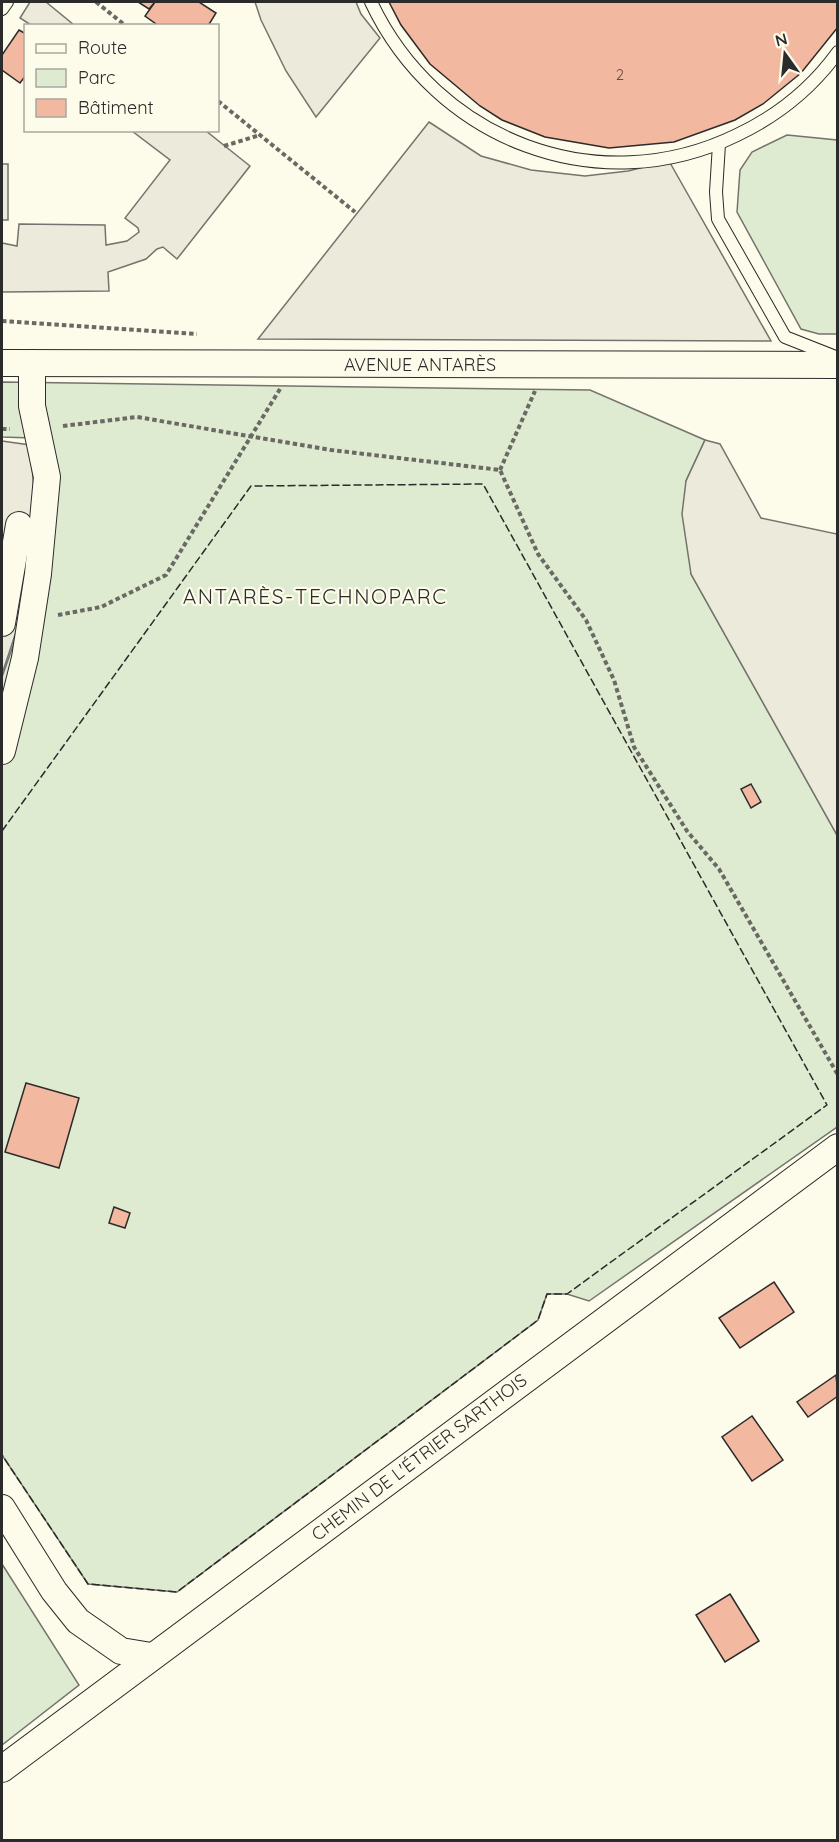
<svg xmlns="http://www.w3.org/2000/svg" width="839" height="1842" viewBox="0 0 839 1842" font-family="Quicksand,sans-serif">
  <rect width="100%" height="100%" fill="#fdfbea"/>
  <!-- green -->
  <g fill="#deebd1" stroke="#74746e" stroke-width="1.5">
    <path d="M787 135 837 140V334H819L801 329 737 212 740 170 752 152Z"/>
    <path d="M2 382 590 390 705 440 686 481 691 574 837 835V1127L589 1301 567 1294H547L538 1320 177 1592 88 1584 2 1455V677L25 612 42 492 32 438 2 437Z"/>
    <path d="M2 1564 79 1685 2 1745Z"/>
  </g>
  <!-- parking -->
  <g fill="#eceadb" stroke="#74746e" stroke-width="1.5">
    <path d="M30 2H46L74 25H31L20 18Z"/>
    <path d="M255 2H356L361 14 380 38 316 117 286 71 261 20Z"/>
    <path d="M429 122 481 156 531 170 585 176 628 171 669 161 771 341 258 339Z"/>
    <path d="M132 131H206L250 166 177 259 163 247 157 249 146 259 108 272 109 291 2 292V243L17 246 19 224 105 225 106 245 127 241 139 232 138 228 125 218 170 160Z"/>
    <rect x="2" y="164" width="6" height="56"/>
    <path d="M705 440 720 444 761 518 837 534V835L691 574 682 514 686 481Z"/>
    <path d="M2 441 30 445 36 511 17 629 2 674Z"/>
  </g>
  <!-- building -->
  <g fill="#f2b8a0" stroke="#2b2b2b" stroke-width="1.5">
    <path d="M138 2H155L149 9Z"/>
    <path d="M155 2H199L216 13 208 26H159L145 16Z"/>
    <path d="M389 2H838V27L801 73 763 104 735 120 674 142 609 148 545 137 502 120 480 106 430 64 401 25Z"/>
    <path d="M19 30 26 34V75L20 83 2 70V55Z"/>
    <path d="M751 784 761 802 751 808 741 789Z"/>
    <path d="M26 1083 79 1098 59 1168 5 1152Z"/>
    <path d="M114 1207 130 1213 125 1228 109 1223Z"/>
    <path d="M774 1282 794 1312 740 1348 719 1318Z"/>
    <path d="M836 1375 838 1396 808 1417 797 1402Z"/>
    <path d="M752 1416 783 1460 752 1481 722 1437Z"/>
    <path d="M730 1594 759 1641 725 1662 696 1615Z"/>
  </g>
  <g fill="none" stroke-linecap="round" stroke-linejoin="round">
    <!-- lane casing -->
    <g stroke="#2b2b2b" stroke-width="14">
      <g id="lane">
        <path d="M371 2C436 140 598 203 737 135 777 116 812 88 838 52"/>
        <path d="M2 9 7 2"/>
        <path d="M719 144 716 192 718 219 785 337 838 358"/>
      </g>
    </g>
    <!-- street casing -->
    <g stroke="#2b2b2b" stroke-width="28">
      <g id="street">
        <path d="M2 363 838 365"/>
        <path d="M2 623 19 525"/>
        <path d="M2 751 25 658 38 574 47 477 32 406V363"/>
        <path d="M2 1508 54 1591 78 1621 121 1651 151 1656"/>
        <path d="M2 1769 838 1147"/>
      </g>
    </g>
    <!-- path -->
    <g stroke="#6a6964" stroke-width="4" stroke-dasharray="4.5 3" stroke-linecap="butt">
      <path d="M96 2 126 26"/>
      <path d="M218 101 355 212"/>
      <path d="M224 146 260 135"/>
      <path d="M2 321 197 334"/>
      <path d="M63 426 137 417 331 450 500 470 538 554 586 620 614 680 634 747 687 831 719 869 838 1075"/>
      <path d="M2 429H10"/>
      <path d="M500 470 535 391"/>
      <path d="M58 615 101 607 166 575 280 389"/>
    </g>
    <!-- lane -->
    <use href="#lane" stroke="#fdfbea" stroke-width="12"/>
    <!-- street -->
    <use href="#street" stroke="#fdfbea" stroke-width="26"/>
    <!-- fence -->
    <path stroke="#2b2b2b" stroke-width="1.5" stroke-dasharray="8 3" stroke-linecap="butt" d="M2 831 251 486 483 484 827 1105 567 1294H547L538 1320 177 1592 88 1584 2 1455"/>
  </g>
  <g text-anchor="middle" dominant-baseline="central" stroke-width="4.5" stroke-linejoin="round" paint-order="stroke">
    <!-- number labels -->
    <g font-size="15" fill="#5d4e48">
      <text x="620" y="74">2</text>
    </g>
    <!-- street labels -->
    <g font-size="18" fill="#2b2b2b" stroke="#fdfbea">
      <text x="420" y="364">AVENUE ANTARÈS</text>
      <text transform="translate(419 1457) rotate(-37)">CHEMIN DE L'ÉTRIER SARTHOIS</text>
    </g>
    <!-- quarter labels -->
    <g font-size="21" letter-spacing="1.5" fill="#2b2b2b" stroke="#fdfbea">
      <text x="315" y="596">ANTARÈS-TECHNOPARC</text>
    </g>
  </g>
  <!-- border -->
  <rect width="839" height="1842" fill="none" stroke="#2b2b2b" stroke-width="6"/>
  <!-- legend -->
  <rect x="24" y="24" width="195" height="108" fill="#fdfbea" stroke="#a9a89e" stroke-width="1.5"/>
  <rect x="36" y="44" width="30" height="9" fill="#fdfbea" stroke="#a9a89e" stroke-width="1.5"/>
  <text x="78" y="54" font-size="18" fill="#2b2b2b">Route</text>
  <rect x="36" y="69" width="30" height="18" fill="#deebd1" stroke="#a9a89e" stroke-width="1.5"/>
  <text x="78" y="84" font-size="18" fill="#2b2b2b">Parc</text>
  <rect x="36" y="99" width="30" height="18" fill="#f2b8a0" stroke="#a9a89e" stroke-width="1.5"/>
  <text x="78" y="114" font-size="18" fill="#2b2b2b">Bâtiment</text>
  <!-- north arrow -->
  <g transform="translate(785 54) rotate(345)" stroke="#fdfbea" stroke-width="4.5" paint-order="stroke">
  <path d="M0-4.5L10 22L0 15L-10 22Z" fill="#2b2b2b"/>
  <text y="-9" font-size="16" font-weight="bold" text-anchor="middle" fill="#2b2b2b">N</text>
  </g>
</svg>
